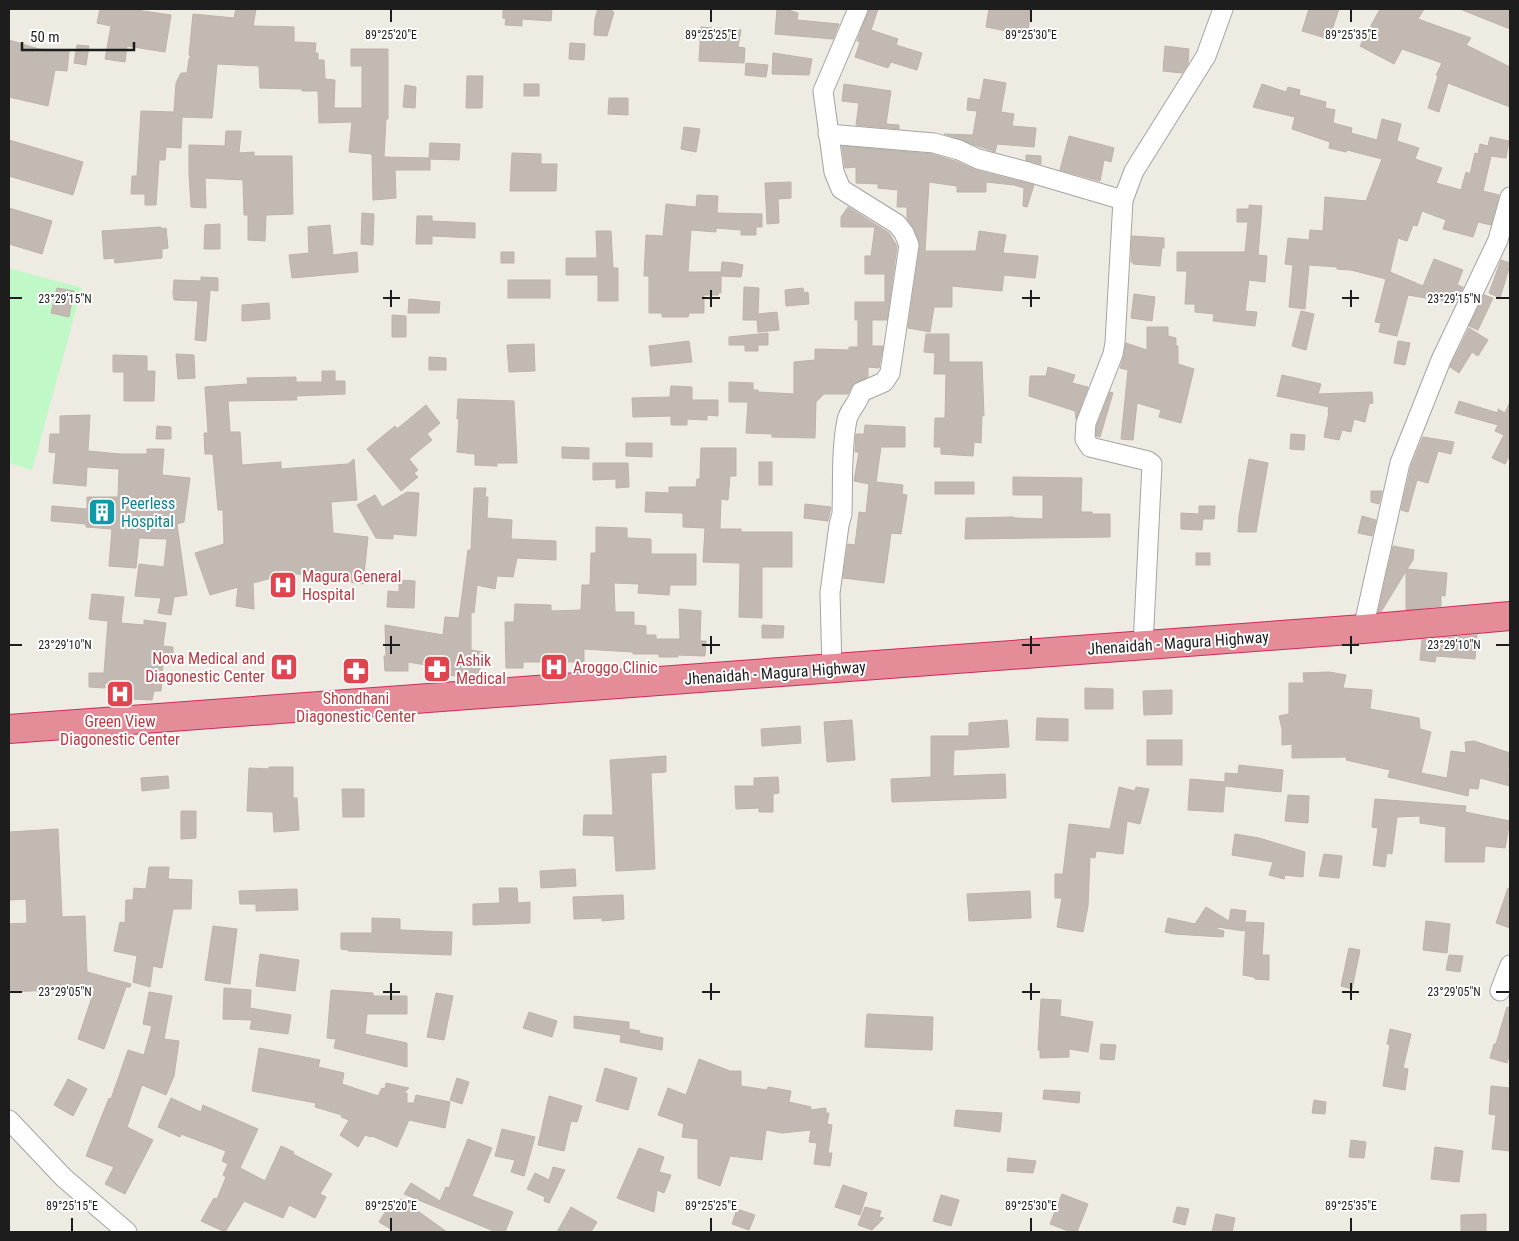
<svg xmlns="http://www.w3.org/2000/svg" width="1519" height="1241" viewBox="0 0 1519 1241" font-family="'Roboto Condensed',sans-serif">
  <rect width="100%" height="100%" fill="#eeebe3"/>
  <!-- park -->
  <path fill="#c0f8c7" d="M9 268 82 288 32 470 9 463Z"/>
  <!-- building -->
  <g fill="#c2bab2" stroke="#bfb2a6">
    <path d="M100 9H129L171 15 165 52 127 46 125 62 105 59 111 26 97 23Z"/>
    <path d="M236 9H256L253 26 294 27V42L316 43 315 53H318V60H324L325 79 335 80 334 108H362V66H351V49H388V119H386L384 157 429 158 430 143 460 144 459 160 430 159V170H395L396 198 373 200 372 154 349 152 352 122 319 123 318 91H302V89L260 88 259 66 217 64 212 118 182 117 181 148 166 147 165 160H159L156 205H145V194H131L132 176H137L141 111 174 112 176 83 181 73H187L189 59 191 56 189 55 193 14 234 18Z"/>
    <path d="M503 9H552L551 21 522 19V26L505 25 506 19 503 18Z"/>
    <path d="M598 9H612V11L614 12 607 36 594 35 595 19Z"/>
    <path d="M777 9H785L798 13 797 20 839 24 833 39 775 34Z"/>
    <path d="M869 9H878L871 30 898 39 896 45 922 53 917 70 891 62 888 68 855 57 860 42 857 41Z"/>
    <path d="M989 9H1030L1028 35 986 27Z"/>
    <path d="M1309 9H1339L1329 39 1302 31Z"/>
    <path d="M1380 9H1424L1418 19 1471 38 1466 45 1510 67V107L1448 83 1439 112 1428 108 1438 76 1436 75 1442 63 1402 49 1394 64 1360 46Z"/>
    <path d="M1460 9H1510V29Z"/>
    <path d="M701 27 741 30 738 47 745 48 744 63 699 61Z"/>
    <path d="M9 40 39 49 69 51 67 71 55 70 48 106 9 97Z"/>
    <path d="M570 43 585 44 584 60 569 59Z"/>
    <path d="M77 45 89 46 86 65 74 63Z"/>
    <path d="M1165 46 1189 49 1188 64 1182 73 1163 71Z"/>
    <path d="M773 53 812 59 809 75 772 74Z"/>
    <path d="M746 63 768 65 766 77 745 75Z"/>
    <path d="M467 76H483L482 108H466Z"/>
    <path d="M984 79 1006 83 1001 112 1014 114 1012 126 1036 128 1034 147 997 144 995 152 944 134 973 135 977 111 967 110 968 98 980 100Z"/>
    <rect x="524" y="84" width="15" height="12"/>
    <path d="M844 84 891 91 886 124 899 125V129L856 125 859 103 842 101Z"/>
    <path d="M1262 84 1286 92 1288 87 1300 90 1299 95 1326 102 1325 108 1335 110 1333 123 1352 128 1351 133 1377 140 1382 119 1401 124 1397 141 1419 148 1415 159 1442 168 1436 183 1461 190 1466 172 1470 174 1475 153 1478 154 1480 144 1488 146 1490 137 1509 141 1506 158 1491 156 1483 191 1499 195 1491 225 1478 222 1473 237 1443 229 1446 220 1422 211 1417 226 1413 225 1407 241 1398 238 1390 272 1423 286 1434 259 1463 270 1457 285 1463 287 1457 300 1450 297 1449 302 1408 295 1397 336 1379 332 1381 323 1375 322 1386 279 1351 270 1337 269V267L1309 265 1305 309 1289 307 1293 265 1285 264 1288 238 1309 240 1310 230 1323 231 1325 197 1366 201 1382 159 1347 150 1346 152 1329 148 1330 142 1292 129 1295 117 1253 107Z"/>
    <path d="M405 85 416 87 415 108 403 107Z"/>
    <path d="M609 98H628V115L608 114Z"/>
    <path d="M684 127 700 129 696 152 681 149Z"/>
    <path d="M226 131H241L239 153 254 152V156H292L293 214 266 215 265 241 248 240V215H244L243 180 205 178 206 208 191 207 189 174V145L225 146Z"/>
    <path d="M1069 136 1114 148 1111 162 1104 160 1100 181 1060 170Z"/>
    <path d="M9 140 83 162 73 195 9 176Z"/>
    <path d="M842 146 932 154 955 161 975 170 1034 185 1027 207 1023 206 1024 188 1014 185 986 182V192H957V186L929 182 925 251H976L979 231 1006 235 1003 253 1038 256 1035 278 1004 275 1002 291 952 286V307H934L930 332 908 328 920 246 914 229 907 218V207H897L898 190 878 188V184L856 183V167L845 168Z"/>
    <path d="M512 153 541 154V164H557L556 191H510Z"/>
    <path d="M1026 155 1041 156V164L1026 160Z"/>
    <path d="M791 182V198L778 199 779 223 767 224 765 183Z"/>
    <path d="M697 195 718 196 717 213 762 214V227H756V235H741V230L716 228V232L691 230 688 272H721L722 262 734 263 743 265 741 277 721 276V293H718V295H704V313H689L688 317H662V313H649V276H644L646 235 663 236 666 204 696 207Z"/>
    <path d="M1249 205 1262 206 1258 255 1267 256 1265 282 1249 280 1245 311 1257 312 1255 326 1213 321 1214 314 1195 312V304H1185L1187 271H1177V252H1245L1248 222H1237V209H1249Z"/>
    <path d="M848 207 889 233 897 246 887 320H872V346H883L879 368 868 367V377L853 384 848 394H824L816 402 815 438 772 437V434L746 433 748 402H729V382L753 383V390H758V392L794 394V362L815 360V349L849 350V347H858V320H855V302H885V274H865V256H871L875 227H841V217Z"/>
    <path d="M9 208 52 221 42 254 9 244Z"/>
    <path d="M362 213 374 214 373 245 361 244Z"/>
    <path d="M417 216H432V221L475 223V238L432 236V244H416Z"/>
    <path d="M220 224V249H204L205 225Z"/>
    <path d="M330 225 333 255 357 252 358 272 292 278 289 255 309 253 308 227Z"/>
    <path d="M161 227V229L166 228 168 248 162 249V258L115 263 114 258 104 259 102 231Z"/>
    <path d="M596 231H611L613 268H618V301H598V275H566V258H597Z"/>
    <path d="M1132 236 1164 238V248H1162L1160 266 1133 264V262H1131Z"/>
    <rect x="501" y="252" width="13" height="11"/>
    <path d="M1501 260 1510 263V265L1500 298 1489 293Z"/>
    <path d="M201 277 218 278V291L210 290 206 341 195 340 198 301 174 300 173 294 174 280 201 281Z"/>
    <rect x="508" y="280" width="42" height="18"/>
    <path d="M744 287 759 288 758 314 777 312 779 330 758 332 757 320H743Z"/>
    <path d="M57 288 74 291 69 317 51 313Z"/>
    <path d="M803 288 804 293 808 292 809 304 786 306 785 290Z"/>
    <path d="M1134 294 1155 297 1152 321 1131 318Z"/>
    <path d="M1484 295 1493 298 1478 330 1469 326Z"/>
    <path d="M409 299 440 302 439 313H408Z"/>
    <path d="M269 303 270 319 242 321V305Z"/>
    <path d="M1301 311 1314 314 1306 350 1292 346Z"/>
    <path d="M392 315 406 316V337H392Z"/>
    <path d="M1147 327H1168V336L1176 338V346H1178V364L1194 369 1181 423 1159 417 1161 410 1137 403 1133 440 1121 439 1128 370 1120 368 1124 356 1126 343 1147 350Z"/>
    <path d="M1469 328 1488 340 1478 356 1472 352 1459 373 1450 367Z"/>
    <path d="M768 333V345H758V351H745V345H729V337Z"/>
    <path d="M926 334H949V362H982L984 416 982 415 981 443 974 442 973 456 941 454V447H934L935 418H945L946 374H934L935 353 924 352Z"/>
    <path d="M689 341 692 362 651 366 649 346Z"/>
    <path d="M1398 341 1410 343 1405 365 1394 363Z"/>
    <path d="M534 344 535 371 509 372 507 345Z"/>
    <path d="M176 354 194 355 195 378 178 379Z"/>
    <path d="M113 355 147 356V371H155L154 401H124V372H113Z"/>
    <path d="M429 357 446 358V370H429Z"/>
    <path d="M1048 367 1075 375 1072 383 1088 387 1076 419 1075 411 1029 396 1030 376H1046Z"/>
    <path d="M322 371H335V381H345V394L296 396 297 400 228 401 230 432H240L242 465 281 462V469L348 464 354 459 357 500 331 502 333 533 368 537 363 584 291 573 253 583 254 609 236 606 238 587 210 595 195 553 224 544 223 510H218L213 454H205L204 433H208L205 387 248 384 247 378 296 377V382H322Z"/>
    <path d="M1282 375 1321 384 1318 394 1372 392 1373 403 1369 404 1365 422 1354 419 1351 432 1342 430 1339 440 1324 437 1329 412H1328L1329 407 1277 396Z"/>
    <path d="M671 386 692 387V400H718V416L707 415V420L687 419V425H671V416L633 417 632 398 670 397Z"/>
    <path d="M1110 392 1113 393 1100 437 1096 436 1097 425Z"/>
    <path d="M458 399 514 401 517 463H497V466L475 465V454L457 452 459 418 457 419Z"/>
    <path d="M1459 401 1498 413V409L1505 413 1510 402V455L1505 464 1492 458 1504 435 1495 431 1498 425 1455 413Z"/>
    <path d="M426 405 440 423 427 434 432 440 409 459 418 470 414 473 418 477 401 491 367 449 395 426 397 429Z"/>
    <path d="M90 415 88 451 120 454H147V449H164L162 475 190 478 184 522 177 524 187 595 174 597 171 615 158 613 161 598 135 596 139 564 164 567 167 539 139 538 136 568 109 566 112 529 86 527V524L51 521 52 506 87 509V497H118L119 469 87 467 86 486 53 483 56 453 49 452 50 434H60V416Z"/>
    <path d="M865 425 905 427V447H881L876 482 903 485 902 494 907 495 901 534 891 533 884 583 843 578 848 544 855 545 859 512 866 513 869 484 854 481 859 452H855L856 434H864Z"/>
    <path d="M157 426 171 427V439H156Z"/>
    <path d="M1291 434 1305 435 1304 450 1290 449Z"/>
    <path d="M1423 437 1454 442 1451 454 1438 451 1428 483 1417 480 1408 512 1401 510 1411 466Z"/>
    <path d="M626 443H652V457L626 456Z"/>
    <path d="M562 447 589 448V459L562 458Z"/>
    <path d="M701 448H736V476H730L728 500 721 499 720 529H741V532H792V567H762V618L739 617 740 563 703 562 705 528 683 527V513L645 512 646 492 669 493V487H696L697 479H700Z"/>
    <path d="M1249 459 1268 463 1256 532H1238L1239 516Z"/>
    <rect x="759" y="462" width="13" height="23"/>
    <path d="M593 463H628L629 487 616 488V479L593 480Z"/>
    <path d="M1013 477 1082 478 1081 512H1092V514H1110V537L965 539 966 518 1014 517V518L1043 519V495H1013Z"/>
    <rect x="935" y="482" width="39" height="12"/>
    <path d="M474 488H486L485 497H488L487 518 512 520 511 539 556 541V560L517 558 513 577 497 576 495 589 477 585 474 613 471 612V650L483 652 478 679 449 675 450 669 408 662V671H385L384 656H386L385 625 443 635 445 617 459 618 468 550H471Z"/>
    <path d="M1371 491H1382L1379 504 1371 502Z"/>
    <path d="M407 492 419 493 416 536 393 534V539L376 538 357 505 375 495 382 507Z"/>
    <path d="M805 504 831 507 828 521 804 518Z"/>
    <path d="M1199 506H1215L1214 519H1203L1202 530 1181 529V513L1199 514Z"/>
    <path d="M1362 516 1376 520 1372 536 1358 533Z"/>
    <path d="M596 527 627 528V538L651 539V554H696V585H670L669 595 638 593 639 584 614 583 615 612H634V625L646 626V635H656V639H680L679 609 701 611 700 641H706L705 656 678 655V657H659V654H633V652L584 649V662H523V668H506L505 622H514L515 604 551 605V611L581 610 582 585H590L591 553H596Z"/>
    <path d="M1393 546 1414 550 1413 560 1407 569 1447 573 1445 596 1441 595V606L1406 610V571L1381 612H1378Z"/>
    <rect x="1196" y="553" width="14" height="12"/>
    <path d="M399 580 415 581 414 608 387 607 388 591 399 592Z"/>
    <path d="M92 594 124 597 121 623 144 625V620L166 623 163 646 173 647V663H163L161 691H154L152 700 132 699 133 686 105 683V688L89 687V673H104L108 621 89 619Z"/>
    <path d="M762 625 784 626 783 638H762Z"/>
    <path d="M1477 635 1475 659 1436 656 1435 662 1420 660 1422 640Z"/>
    <path d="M1329 672 1346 675 1343 688 1372 690 1370 709 1419 718 1420 729 1431 732 1421 773 1447 778 1451 751 1466 753 1465 742 1474 741 1510 753 1508 771 1510 772V786L1480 778 1478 789 1469 788 1468 796 1388 777 1390 770 1346 760 1347 757 1292 758V744L1282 745V729L1279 716 1289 714V683H1304L1303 673Z"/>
    <path d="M1085 688 1113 689V709H1085Z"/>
    <path d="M1172 690V714L1144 715 1143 691Z"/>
    <path d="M1037 718 1068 719V741L1036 740Z"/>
    <path d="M852 720 855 760 827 762 824 722Z"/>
    <path d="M1007 720 1009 747 954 750 953 776 1005 774 1006 798 892 802 891 779 931 777V736H969V723Z"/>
    <path d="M800 726 801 743 762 746 761 729Z"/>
    <rect x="1147" y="740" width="35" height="25"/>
    <path d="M666 756V772L651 773 655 869 616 871 614 836 583 835 584 815H613L610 760Z"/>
    <path d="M1239 765 1283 770 1281 792 1225 786 1223 812 1188 810 1190 779 1225 782V773L1238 774Z"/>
    <path d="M269 767H293V798H297L299 830 274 832 273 812 247 811 249 768 269 769Z"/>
    <path d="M168 776 169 788 142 791 141 778Z"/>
    <path d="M778 777 779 793 773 794V812H759V808L736 809 735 786H754V778Z"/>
    <path d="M1119 787 1135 791 1136 787 1149 789 1140 824 1127 821 1123 854 1096 851 1095 858 1090 857 1088 906 1083 932 1057 927 1062 898H1055V874H1063L1069 824 1110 829Z"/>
    <path d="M342 789H364V817H343Z"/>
    <path d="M1288 795 1309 796 1308 823 1285 821Z"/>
    <path d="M1375 799 1466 806 1465 812 1510 821 1505 848 1485 846 1484 862H1445L1446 827 1420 823V816L1397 817 1392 854 1387 853 1385 867 1373 865 1378 828 1372 827Z"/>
    <path d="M181 811H196V838L181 839Z"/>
    <path d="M58 829 62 917 85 916 87 972 131 984 130 987H126L104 1049 78 1039 95 988 9 992V924L27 923 26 899 9 900V832Z"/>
    <path d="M1235 834 1259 838 1305 852 1303 877 1285 875 1284 879 1269 875 1273 862 1232 855Z"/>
    <path d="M1324 854 1342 856 1339 878 1319 876Z"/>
    <path d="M149 867H169L168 879 192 880 191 909H173L162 968 153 966 150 987 133 982 137 956 114 951 120 922 125 923 126 900H133L134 888 146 889Z"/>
    <path d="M575 869 576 886 541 888 540 871Z"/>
    <path d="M499 888H517L518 903 530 902V923L473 925V904L500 903Z"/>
    <path d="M1508 888 1510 889V928L1496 923Z"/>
    <path d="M297 889 298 910 256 911V904H240L239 891Z"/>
    <path d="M1030 891 1031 918 969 921 967 894Z"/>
    <path d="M623 895 624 919 602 921V918L574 919 573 897Z"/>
    <path d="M1206 907 1229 921 1231 909 1246 911 1244 931 1217 927V929L1224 931 1223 937 1174 934 1165 932 1168 918 1195 924Z"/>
    <path d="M372 918 400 919V930L452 932 451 955 348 951V950L341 949V933H372Z"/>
    <path d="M1426 921 1450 924 1447 953 1423 950Z"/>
    <path d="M1246 922 1264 923 1262 955H1269V980L1255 979 1254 977 1243 975Z"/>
    <path d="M213 926 237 929 230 984 205 980Z"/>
    <path d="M1349 948 1360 950 1352 989 1341 986Z"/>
    <path d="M260 954 299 960 295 991 256 986Z"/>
    <path d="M1449 955 1463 956 1460 972 1446 970Z"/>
    <path d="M224 988 251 990 250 1008 291 1015 288 1034 250 1029 252 1020 223 1019Z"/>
    <path d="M331 990 373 993V996H407V1014H367L365 1034 407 1043V1067L334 1048 336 1039 327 1038Z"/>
    <path d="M149 992 172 996 164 1039 179 1041 174 1076 166 1095 142 1085 127 1127 153 1140 125 1194 105 1184 114 1167 86 1156 109 1098 111 1099 128 1050 144 1055 152 1026 143 1024Z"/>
    <path d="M436 993 453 996 444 1040 427 1037Z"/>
    <path d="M1041 999 1061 1000 1060 1016 1093 1022 1088 1052 1069 1049V1057L1040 1058V1050H1038Z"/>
    <path d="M1507 1007 1510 1008V1052L1507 1063 1490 1058 1494 1044H1496Z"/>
    <path d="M529 1012 557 1021 552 1037 523 1028Z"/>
    <path d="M867 1014 933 1017 932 1050 865 1047Z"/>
    <path d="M574 1016 629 1022V1029L640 1031 639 1033 663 1038 662 1050 620 1042 621 1035 574 1028Z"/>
    <path d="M1390 1029 1411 1034 1403 1068 1408 1069 1405 1090 1383 1086 1390 1045 1387 1044Z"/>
    <path d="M1101 1044 1116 1045 1114 1060 1100 1059Z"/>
    <path d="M259 1048 320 1060 318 1067 344 1073 342 1084 378 1096 382 1088 385 1089 386 1083 409 1088 404 1093H407V1103H414L416 1095 450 1102 445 1128 409 1120 397 1147 372 1136 371 1137 365 1135 358 1147 340 1135 349 1120 341 1117 342 1115 315 1107 316 1103 252 1091Z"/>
    <path d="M699 1059 730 1071H741V1086L767 1090 768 1087 791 1091 789 1102 811 1107 810 1110 826 1108V1113H829L827 1124 832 1125 828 1153H832L830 1166 814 1164 817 1143 809 1142 811 1130 782 1133 766 1130 762 1160 730 1156 720 1186 698 1178V1139L682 1137 684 1124 658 1115 668 1088 686 1095Z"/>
    <path d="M605 1068 637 1078 628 1110 596 1101Z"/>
    <path d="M457 1078 469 1082 462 1104 450 1100Z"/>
    <path d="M68 1079 87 1089 73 1116 54 1105Z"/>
    <path d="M1491 1086 1510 1088V1151L1492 1149 1496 1115 1489 1114Z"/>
    <path d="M1044 1090 1080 1092 1079 1103 1043 1099Z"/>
    <path d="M549 1096 582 1106 577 1122 571 1121 564 1151 538 1145Z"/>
    <path d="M171 1098 201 1112 203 1105 258 1129 240 1168 265 1181 281 1146 294 1152 293 1154 332 1174 320 1194 326 1197 315 1218 289 1205 283 1218 244 1201 225 1232 201 1221 214 1198 217 1199 226 1177 223 1175 228 1164 222 1161 226 1151 181 1134 180 1137 158 1127Z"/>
    <path d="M1314 1100 1326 1102 1325 1114 1312 1113Z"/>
    <path d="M956 1110 1002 1113 1000 1132 954 1126Z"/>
    <path d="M502 1129 535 1137 524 1176 511 1172 515 1160 495 1156Z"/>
    <path d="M468 1139 492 1148 472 1196 513 1212 505 1232H496L404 1194 411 1183 440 1201 446 1187 449 1188Z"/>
    <path d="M1351 1140 1366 1142 1364 1158 1349 1157Z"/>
    <path d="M1435 1147 1463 1151 1459 1182 1431 1179Z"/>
    <path d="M639 1148 664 1157 659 1172 671 1175 664 1193 657 1190 654 1212 617 1198Z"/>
    <path d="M1008 1158 1036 1161 1033 1173 1007 1171Z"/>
    <path d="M553 1167 565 1170 549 1203 544 1201 545 1197 527 1189 535 1173 549 1180Z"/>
    <path d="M843 1185 867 1193 860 1215 835 1207Z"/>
    <path d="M1062 1194 1088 1204 1077 1232H1071L1050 1224Z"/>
    <path d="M941 1195 959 1200 951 1226 933 1221Z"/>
    <path d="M401 1199 447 1232H396L379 1222 387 1209 392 1213Z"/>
    <path d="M571 1207 597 1222 591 1232H557Z"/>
    <path d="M865 1207 881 1211 879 1217 884 1218 872 1230 858 1225Z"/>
    <path d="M1177 1207 1189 1209 1185 1225 1173 1222Z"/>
    <path d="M737 1209 755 1215 749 1230 732 1224Z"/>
    <path d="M1216 1214 1235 1218 1232 1232H1212Z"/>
    <path d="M1486 1214V1232H1461V1215Z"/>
  </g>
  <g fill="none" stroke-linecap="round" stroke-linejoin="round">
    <!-- street casing -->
    <g stroke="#a4a4a4" stroke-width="21">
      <g id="street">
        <path d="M828 134 934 143 959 150 978 159 1028 172 1123 200"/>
        <path d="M1363 629 1400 463 1441 360 1498 240 1510 197"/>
        <path d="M1143 646 1152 464 1148 461 1090 447 1085 439 1086 423 1113 354 1115 343 1123 200 1134 171 1206 56 1223 9"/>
        <path d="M832 669 830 593 839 525 842 514C843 483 841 450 847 420 849 410 858 404 861 392L884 382 890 373 909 245 904 233 897 224 841 189 834 172 823 91 858 9"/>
        <path d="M1500 991 1510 965"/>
        <path d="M9 1120 64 1178 127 1232"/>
      </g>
    </g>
    <!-- highway casing -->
    <g stroke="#d3285b" stroke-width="30">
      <path id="highway" d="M9 729 1363 629 1510 616"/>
    </g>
    <!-- street -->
    <use href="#street" stroke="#fff" stroke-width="19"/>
    <!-- highway -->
    <use href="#highway" stroke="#e48c98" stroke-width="28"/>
  </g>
  <!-- ticks -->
  <path fill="none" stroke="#1d1d1d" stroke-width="2" d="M391 10V22M711 10V22M1031 10V22M1351 10V22M391 290V307M711 290V307M1031 290V307M1351 290V307M10 298H22M383 298H400M702 298H720M1022 298H1040M1342 298H1359M1496 298H1509M391 636V654M711 636V654M1031 636V654M1351 636V654M10 645H22M383 645H400M702 645H720M1022 645H1040M1342 645H1359M1496 645H1509M391 983V1000M711 983V1000M1031 983V1000M1351 983V1000M10 992H22M383 992H400M702 992H720M1022 992H1040M1342 992H1359M1496 992H1509M72 1218V1231M391 1218V1231M711 1218V1231M1031 1218V1231M1351 1218V1231"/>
  <!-- icons -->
  <defs>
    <g id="building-square" transform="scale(1.4375)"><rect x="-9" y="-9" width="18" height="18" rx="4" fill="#0f9aa8" stroke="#fff"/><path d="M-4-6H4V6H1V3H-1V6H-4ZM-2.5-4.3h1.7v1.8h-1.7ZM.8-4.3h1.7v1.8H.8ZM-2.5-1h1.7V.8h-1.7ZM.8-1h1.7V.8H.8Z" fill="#fff"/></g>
    <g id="hospital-square" transform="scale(1.4375)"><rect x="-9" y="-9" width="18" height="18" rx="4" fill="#e0444e" stroke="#fff"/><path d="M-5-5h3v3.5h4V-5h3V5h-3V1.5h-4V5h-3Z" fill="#fff"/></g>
    <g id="pharmacy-square" transform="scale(1.4375)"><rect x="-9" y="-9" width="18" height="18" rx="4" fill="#e0444e" stroke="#fff"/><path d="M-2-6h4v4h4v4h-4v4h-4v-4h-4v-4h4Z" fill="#fff"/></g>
  </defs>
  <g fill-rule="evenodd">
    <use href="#building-square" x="102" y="512"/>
    <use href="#hospital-square" x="283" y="585"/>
    <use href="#hospital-square" x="284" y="667"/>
    <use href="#hospital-square" x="554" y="667"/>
    <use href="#pharmacy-square" x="437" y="669"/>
    <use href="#pharmacy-square" x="356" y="671"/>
    <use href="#hospital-square" x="120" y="694"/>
  </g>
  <g text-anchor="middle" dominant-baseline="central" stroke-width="4" stroke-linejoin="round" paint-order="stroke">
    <!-- culture labels -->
    <g font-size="16" fill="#0d838f" stroke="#fff" text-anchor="start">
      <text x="121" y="503">Peerless<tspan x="121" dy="18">Hospital</tspan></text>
    </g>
    <!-- health labels -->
    <g font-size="16" fill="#be3a42" stroke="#fff" text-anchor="start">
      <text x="302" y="576">Magura General<tspan x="302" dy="18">Hospital</tspan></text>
      <text x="265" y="658" text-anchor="end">Nova Medical and<tspan x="265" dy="18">Diagonestic Center</tspan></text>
      <text x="456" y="660">Ashik<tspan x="456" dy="18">Medical</tspan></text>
      <text x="573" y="667">Aroggo Clinic</text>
      <text x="356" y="698" text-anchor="middle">Shondhani<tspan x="356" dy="18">Diagonestic Center</tspan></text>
      <text x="120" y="721" text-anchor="middle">Green View<tspan x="120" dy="18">Diagonestic Center</tspan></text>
    </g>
    <!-- street labels -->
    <g font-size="16" fill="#1d1d1d" stroke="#fff">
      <text transform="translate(1178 643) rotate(-4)">Jhenaidah - Magura Highway</text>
      <text transform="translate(775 673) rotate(-4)">Jhenaidah - Magura Highway</text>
    </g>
  </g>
  <g font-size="12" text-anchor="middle" fill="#1d1d1d" stroke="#fff" stroke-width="4" stroke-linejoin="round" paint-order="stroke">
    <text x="391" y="39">89°25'20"E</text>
    <text x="711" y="39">89°25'25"E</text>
    <text x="1031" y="39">89°25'30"E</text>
    <text x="1351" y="39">89°25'35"E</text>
    <text x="65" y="303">23°29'15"N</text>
    <text x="1454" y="303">23°29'15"N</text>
    <text x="65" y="649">23°29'10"N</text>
    <text x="1454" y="649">23°29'10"N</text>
    <text x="65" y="996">23°29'05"N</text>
    <text x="1454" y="996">23°29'05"N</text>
    <text x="72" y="1210">89°25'15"E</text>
    <text x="391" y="1210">89°25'20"E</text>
    <text x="711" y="1210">89°25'25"E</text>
    <text x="1031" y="1210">89°25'30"E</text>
    <text x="1351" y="1210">89°25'35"E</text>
  </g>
  <!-- border -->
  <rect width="1519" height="1241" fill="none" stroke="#1d1d1d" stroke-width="20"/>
  <!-- scale -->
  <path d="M22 42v8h112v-8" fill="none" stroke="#1d1d1d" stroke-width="2.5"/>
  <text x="30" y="42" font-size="15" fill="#1d1d1d" stroke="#ffffff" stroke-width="4" paint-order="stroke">50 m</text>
</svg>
